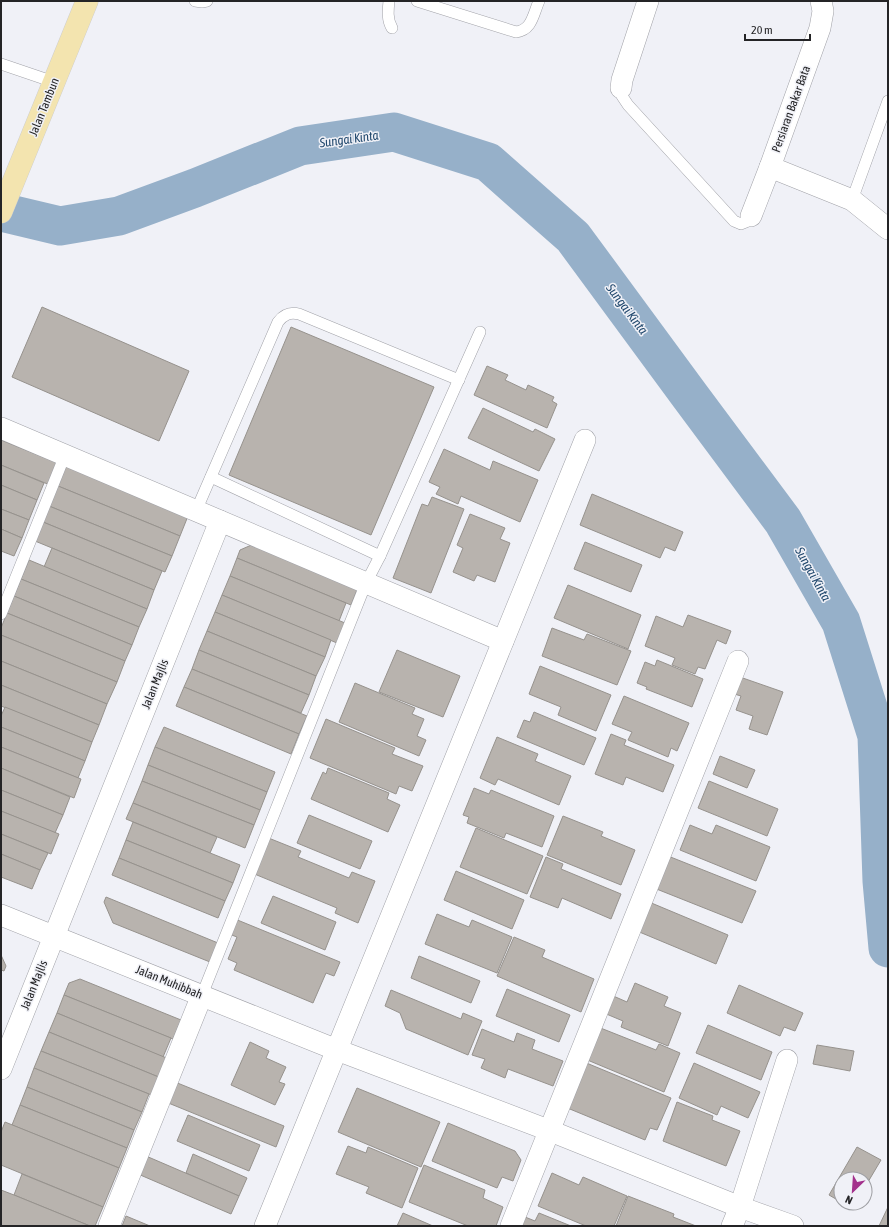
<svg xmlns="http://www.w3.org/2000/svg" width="889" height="1227" viewBox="0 0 889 1227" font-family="'Asap Condensed',sans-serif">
  <rect width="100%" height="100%" fill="#f0f1f7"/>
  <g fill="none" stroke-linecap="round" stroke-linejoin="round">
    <!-- river -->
    <path stroke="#96b0c9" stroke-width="39" d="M1 212 60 226 119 216 195 188 300 146 394 132 488 162 573 237 690 396 783 521 841 622 877 736 882 881 888 948"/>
  </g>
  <!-- building -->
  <g fill="#b8b3ae" stroke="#96928d">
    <path d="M42 307 189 371 159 441 12 377Z"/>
    <path d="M291 327 434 387 371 535 229 475Z"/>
    <path d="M487 366 508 375 505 380 526 390 528 385 554 397 552 401 557 404 547 428 474 395Z"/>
    <path d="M483 408 533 432 535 429 555 439 539 471 468 438Z"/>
    <path d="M1 440 58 463 50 485 1 465Z"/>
    <path d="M444 449 490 470 493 461 538 480 520 522 461 496 458 504 436 494 440 487 429 482Z"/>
    <path d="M1 465 44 483 37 500 1 485Z"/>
    <path d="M66 466 188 516 180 536 58 486Z"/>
    <path d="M1 485 37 500 29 520 1 509Z"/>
    <path d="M58 486 180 536 172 556 49 506Z"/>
    <path d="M592 494 683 532 675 551 665 547 660 558 580 525Z"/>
    <path d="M432 497 464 509 431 593 393 578 422 504 428 506Z"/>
    <path d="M49 506 172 556 165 572 43 522Z"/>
    <path d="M1 509 29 520 22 538 1 529Z"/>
    <path d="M470 514 505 528 500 539 510 543 495 582 477 575 474 581 453 572 463 548 457 545Z"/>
    <path d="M43 522 162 571 154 590 35 541Z"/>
    <path d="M1 529 22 538 14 556 1 551Z"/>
    <path d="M585 542 642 565 631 592 574 569Z"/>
    <path d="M256 543 359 585 351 605 237 558 240 550Z"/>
    <path d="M52 548 154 590 147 609 44 567Z"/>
    <path d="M237 558 346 603 339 621 230 576Z"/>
    <path d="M29 560 147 609 139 627 21 579Z"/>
    <path d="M230 576 345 623 337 643 222 595Z"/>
    <path d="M21 579 139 627 132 645 14 596Z"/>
    <path d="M568 585 641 615 628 649 554 618Z"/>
    <path d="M222 595 331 640 325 657 215 612Z"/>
    <path d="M14 596 132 645 125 661 7 613Z"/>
    <path d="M215 612 325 657 316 676 207 631Z"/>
    <path d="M7 613 125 661 117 682 1 635V628Z"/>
    <path d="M688 615 731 631 726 644 717 640 705 669 698 667 695 674 672 665 675 658 645 646 656 616 683 627Z"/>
    <path d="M552 628 584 640 587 634 631 651 617 685 542 656Z"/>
    <path d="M207 631 316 676 309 695 199 650Z"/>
    <path d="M1 635 117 682 107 704 1 661Z"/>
    <path d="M199 650 309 695 301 713 192 669Z"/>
    <path d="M397 650 460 676 443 717 379 692Z"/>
    <path d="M657 660 703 679 692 707 646 689 647 687 637 683 645 662 655 666Z"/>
    <path d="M1 661 107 704 99 725 1 685Z"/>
    <path d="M540 666 611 695 596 731 558 715 561 707 529 694Z"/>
    <path d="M192 669 307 716 299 734 184 687Z"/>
    <path d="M737 676 783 692 767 735 749 729 753 716 736 710 741 696 731 693Z"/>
    <path d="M355 683 415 708 412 714 424 719 417 736 426 740 419 756 339 722Z"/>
    <path d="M1 685 99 725 92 742 1 706Z"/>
    <path d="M184 687 299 734 291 754 176 706Z"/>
    <path d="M624 696 689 723 677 751 671 748 668 757 628 740 632 732 612 724Z"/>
    <path d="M5 707 92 742 85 761 1 727V716Z"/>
    <path d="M534 712 596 738 584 765 517 737 524 720 530 722Z"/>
    <path d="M326 719 395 748 392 754 423 766 412 791 399 786 396 794 310 758Z"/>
    <path d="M1 727 85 761 78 778 1 747Z"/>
    <path d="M164 727 275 772 267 792 155 747Z"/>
    <path d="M611 734 626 740 624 745 674 765 663 792 626 777 623 785 595 774Z"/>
    <path d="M497 737 538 754 535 761 571 776 559 805 498 779 495 785 480 778Z"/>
    <path d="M1 747 81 779 74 798 1 768Z"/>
    <path d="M155 747 267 792 260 810 148 765Z"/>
    <path d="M720 756 755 770 747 788 713 774Z"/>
    <path d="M148 765 260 810 254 825 142 781Z"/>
    <path d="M1 768 70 797 63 815 1 790Z"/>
    <path d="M328 768 389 793 387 799 400 805 388 832 311 799 323 772 326 774Z"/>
    <path d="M142 781 254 825 245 848 133 803Z"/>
    <path d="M709 781 778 809 767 836 698 808Z"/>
    <path d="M474 788 489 794 491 790 554 816 542 847 506 833 504 838 467 823 469 817 463 815Z"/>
    <path d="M1 790 63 815 55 833 1 811Z"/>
    <path d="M133 803 217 837 210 853 126 819Z"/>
    <path d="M1 811 59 834 51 854 1 834Z"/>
    <path d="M309 815 372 841 360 869 297 843Z"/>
    <path d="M563 816 603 832 601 836 635 850 621 885 547 855Z"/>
    <path d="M133 822 240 865 233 883 126 840Z"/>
    <path d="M690 825 712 834 716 825 770 847 756 881 680 850Z"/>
    <path d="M476 828 543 856 527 894 460 867Z"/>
    <path d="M1 834 48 853 40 870 1 854Z"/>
    <path d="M266 837 301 851 298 857 349 878 352 872 375 881 358 923 335 913 337 908 252 873Z"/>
    <path d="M126 840 233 883 225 901 119 858Z"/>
    <path d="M1 854 40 870 32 889 1 877Z"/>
    <path d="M668 856 756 891 742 923 654 888Z"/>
    <path d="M546 857 563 864 561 869 621 894 611 919 562 898 558 908 530 897Z"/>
    <path d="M119 858 225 901 218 918 112 875Z"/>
    <path d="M456 871 524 900 512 929 444 900Z"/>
    <path d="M273 896 336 922 325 950 261 923Z"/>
    <path d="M106 897 218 943 210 962 113 923 104 902Z"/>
    <path d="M649 902 728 935 716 964 637 931Z"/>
    <path d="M437 914 469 927 472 920 512 937 497 973 425 944Z"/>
    <path d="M235 919 340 962 334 976 326 973 313 1003 234 970 237 963 228 959 237 937 229 934Z"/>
    <path d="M514 937 545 950 542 957 594 979 581 1012 497 976Z"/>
    <path d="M1 955 6 966 4 971 1 970Z"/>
    <path d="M419 956 480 981 471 1003 411 978Z"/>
    <path d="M80 979 181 1020 173 1039 64 995 69 983Z"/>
    <path d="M635 983 668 997 664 1006 681 1013 668 1046 621 1027 623 1021 604 1013 611 995 627 1002Z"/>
    <path d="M739 985 803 1013 795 1031 784 1027 780 1036 727 1013Z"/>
    <path d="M507 989 570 1015 559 1042 496 1016Z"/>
    <path d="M391 990 461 1019 463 1013 482 1021 468 1055 406 1029 400 1013 385 1006Z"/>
    <path d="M64 995 171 1038 163 1057 57 1013Z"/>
    <path d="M57 1013 169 1059 161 1078 49 1032Z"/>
    <path d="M708 1025 772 1052 761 1080 696 1053Z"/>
    <path d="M598 1027 656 1050 659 1044 680 1053 664 1092 585 1059Z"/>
    <path d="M482 1029 514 1042 517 1033 535 1040 532 1049 563 1061 553 1086 508 1069 505 1078 481 1068 485 1059 472 1055Z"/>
    <path d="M49 1032 161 1078 154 1096 41 1051Z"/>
    <path d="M250 1042 269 1051 266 1058 286 1067 279 1082 285 1084 275 1105 231 1085Z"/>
    <path d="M817 1045 854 1051 850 1071 813 1064Z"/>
    <path d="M41 1051 149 1094 142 1112 34 1068Z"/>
    <path d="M584 1062 671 1098 657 1130 650 1128 645 1140 565 1107Z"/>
    <path d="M694 1063 760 1092 748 1118 721 1106 717 1115 679 1098Z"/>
    <path d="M34 1068 142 1112 134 1130 27 1087Z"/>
    <path d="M170 1080 284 1126 276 1147 161 1100Z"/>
    <path d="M27 1087 134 1130 127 1148 20 1105Z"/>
    <path d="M357 1088 440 1122 421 1167 338 1132Z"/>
    <path d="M677 1102 713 1116 712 1120 740 1131 726 1166 663 1141Z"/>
    <path d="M20 1105 127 1148 119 1168 12 1125Z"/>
    <path d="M188 1115 260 1145 249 1171 177 1141Z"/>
    <path d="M5 1122 119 1168 103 1207 1 1165V1132Z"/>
    <path d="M448 1123 515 1151 521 1160 513 1181 502 1177 497 1188 432 1161Z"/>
    <path d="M348 1146 366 1153 368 1147 418 1168 402 1208 366 1193 369 1187 336 1174Z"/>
    <path d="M857 1147 881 1160 865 1187V1179H841V1202L829 1195Z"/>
    <path d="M193 1154 247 1178 239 1196 186 1173Z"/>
    <path d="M146 1156 239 1196 231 1214 138 1174Z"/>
    <path d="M424 1165 485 1190 483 1198 503 1207 496 1226H468L409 1202Z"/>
    <path d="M552 1173 579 1185 583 1177 627 1196 614 1226H586L538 1206Z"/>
    <path d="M22 1174 103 1207 95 1226H90L14 1195Z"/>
    <path d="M1 1190 14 1195 90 1226H1Z"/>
    <path d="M628 1196 674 1214 673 1217 696 1226H616Z"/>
    <path d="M842 1203H856L853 1209Z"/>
    <path d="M888 1207V1226H879Z"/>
    <path d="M403 1213 433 1226H397Z"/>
    <path d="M539 1213 571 1226H515L520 1215 535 1221Z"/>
    <path d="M126 1216 150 1226H122Z"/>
  </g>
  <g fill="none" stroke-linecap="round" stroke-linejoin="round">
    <!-- service casing -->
    <g stroke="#a1a2a8" stroke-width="12">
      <g id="service">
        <path d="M195 1 202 2 207 1"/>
        <path d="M389 1C388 10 387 20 392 28"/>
        <path d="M417 1 516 32C532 30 533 15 539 1"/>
        <path d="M1 64 54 82"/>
        <path d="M621 88 622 96 628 105 734 221 741 224 746 222 751 216"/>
        <path d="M852 200 888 101"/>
        <path d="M211 477 380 556"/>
        <path d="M196 511 278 322C284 314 290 312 299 314L459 380"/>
        <path d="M1 614 65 455"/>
        <path d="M202 995 366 583 380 556 480 332"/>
      </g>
    </g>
    <!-- minor casing -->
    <g stroke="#a1a2a8" stroke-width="22">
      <g id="minor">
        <path d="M621 88 622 80 648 1"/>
        <path d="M770 167 852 200 888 229"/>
        <path d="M751 216 770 167 820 28 823 11 821 1"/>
        <path d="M1 428 503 641"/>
        <path d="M1 915 337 1050 548 1130 740 1207 793 1226"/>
        <path d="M1 1069 220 521"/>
        <path d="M109 1226 202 995"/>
        <path d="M265 1226 585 440"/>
        <path d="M511 1226 738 661"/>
        <path d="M732 1226 740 1207 787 1060"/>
      </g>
    </g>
    <!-- primary casing -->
    <g stroke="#cfcfcf" stroke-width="23">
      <path id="primary" d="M1 212 87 1"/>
    </g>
    <!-- service -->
    <use href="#service" stroke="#fff" stroke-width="11"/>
    <!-- minor -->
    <use href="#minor" stroke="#fff" stroke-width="21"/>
    <!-- primary -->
    <use href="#primary" stroke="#f3e4af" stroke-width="22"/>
  </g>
  <g text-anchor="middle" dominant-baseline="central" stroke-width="3" stroke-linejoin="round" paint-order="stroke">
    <!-- street labels -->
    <g font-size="12" fill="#242426" stroke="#f0f1f7">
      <text transform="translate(44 107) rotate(-68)">Jalan Tambun</text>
      <text transform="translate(791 109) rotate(-70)">Persiaran Bakar Bata</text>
      <text transform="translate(155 684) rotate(-68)">Jalan Majlis</text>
      <text transform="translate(169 982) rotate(22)">Jalan Muhibbah</text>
      <text transform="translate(34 985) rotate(-68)">Jalan Majlis</text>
    </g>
    <!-- water labels -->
    <g font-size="13" font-style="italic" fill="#22496e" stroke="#f0f1f7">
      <text transform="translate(349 139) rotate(-8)">Sungai Kinta</text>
      <text transform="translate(627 309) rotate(53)">Sungai Kinta</text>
      <text transform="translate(813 574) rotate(61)">Sungai Kinta</text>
    </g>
  </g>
  <!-- border -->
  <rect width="889" height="1227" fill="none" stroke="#242426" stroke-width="4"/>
  <!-- north arrow -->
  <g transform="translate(853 1191) rotate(205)"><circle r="19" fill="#f0f1f7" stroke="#9e9fa3"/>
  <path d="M0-3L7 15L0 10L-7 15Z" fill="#a3318c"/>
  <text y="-6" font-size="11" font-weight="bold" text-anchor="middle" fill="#242426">N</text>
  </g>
  <!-- scale -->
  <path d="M745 34v6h65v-6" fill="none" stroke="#242426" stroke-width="2"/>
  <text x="751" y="34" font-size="12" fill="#242426" stroke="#f0f1f7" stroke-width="3" paint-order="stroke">20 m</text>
</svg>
